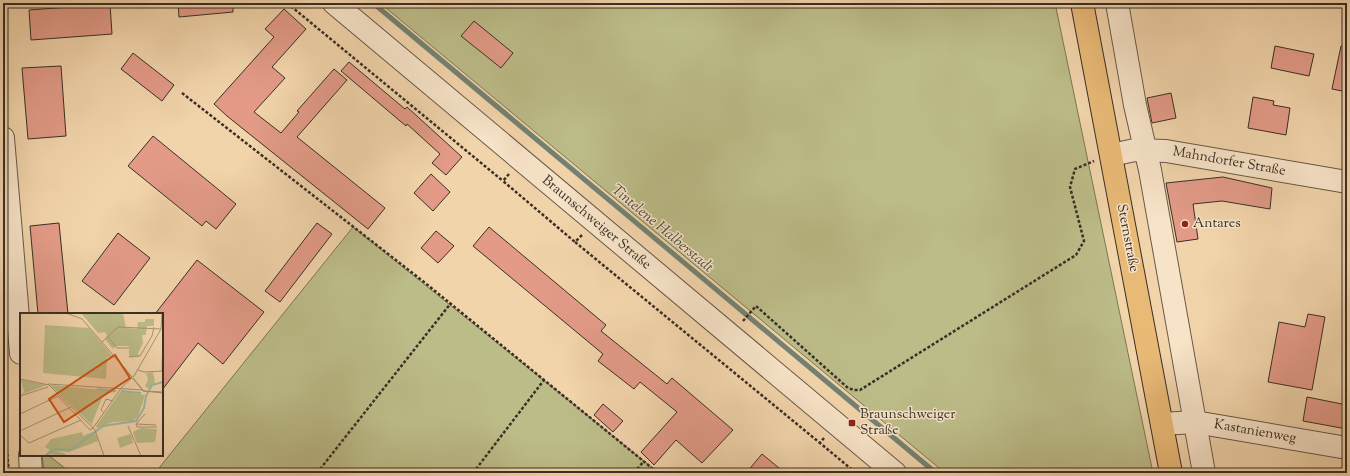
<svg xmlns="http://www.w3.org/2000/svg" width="1350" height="476" viewBox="0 0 1350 476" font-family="'Sorts Mill Goudy',serif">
  <rect width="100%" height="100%" fill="#f2d4ab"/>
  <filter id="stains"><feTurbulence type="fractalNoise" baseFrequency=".005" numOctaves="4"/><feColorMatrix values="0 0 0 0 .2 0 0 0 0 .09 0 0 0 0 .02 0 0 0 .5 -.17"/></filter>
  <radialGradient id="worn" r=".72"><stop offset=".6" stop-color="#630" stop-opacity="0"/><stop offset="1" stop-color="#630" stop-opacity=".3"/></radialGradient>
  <!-- green -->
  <g fill="#bcbc88" stroke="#7a7656">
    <path d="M380 3H1055L1153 473H945Z"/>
    <path d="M353 227 644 461 658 473H155Z"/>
    <path d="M42 455H48L71 473H44Z"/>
  </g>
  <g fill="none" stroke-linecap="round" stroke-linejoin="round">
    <!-- stream -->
    <path stroke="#748272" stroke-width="5" d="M373 3 936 473"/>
  </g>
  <!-- building -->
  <g fill="#e39b88" stroke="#392f25">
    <path d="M178 3H233V12L179 17Z"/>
    <path d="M110 4 112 34 31 40 29 10Z"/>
    <path d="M284 9 306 29 272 67 285 78 254 112 281 133 299 112 297 111 334 69 347 80 297 137 385 208 368 229 227 116 214 104 274 37 265 29Z"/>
    <path d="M474 21 513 53 501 68 461 36Z"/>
    <path d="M1275 46 1314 54 1309 76 1271 68Z"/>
    <path d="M1341 46H1347V92L1332 89Z"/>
    <path d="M133 53 174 85 162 101 121 69Z"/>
    <path d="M349 62 405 109 407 107 462 157 446 175 432 163 440 154 407 124 406 126 341 71Z"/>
    <path d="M61 66 66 136 28 139 22 68Z"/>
    <path d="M1171 93 1176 118 1152 123 1147 98Z"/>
    <path d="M1253 97 1274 101 1273 105 1290 108 1286 135 1248 128Z"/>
    <path d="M153 136 236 204 216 229 206 221 202 226 128 166Z"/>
    <path d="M431 174 450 192 433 211 414 193Z"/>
    <path d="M1223 177 1272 188 1270 209 1222 201 1193 204 1198 239 1177 242 1166 183Z"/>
    <path d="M59 223 68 314H38L30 226Z"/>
    <path d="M317 223 332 234 280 302 265 291Z"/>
    <path d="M489 227 606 325 601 331 667 384 672 378 733 430 702 463 676 440 654 465 641 452 677 412 640 382 634 389 598 361 603 354 473 246Z"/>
    <path d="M436 231 454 246 438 263 421 248Z"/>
    <path d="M118 233 150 258 114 305 82 281Z"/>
    <path d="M197 260 264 312 223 364 198 343 162 390V314H155Z"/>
    <path d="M1308 314 1325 317 1312 390 1268 382 1279 322 1305 327Z"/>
    <path d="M1307 397 1347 405V429L1303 421Z"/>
    <path d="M603 404 623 421 613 432 594 415Z"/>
    <path d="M762 454 785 473H746Z"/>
  </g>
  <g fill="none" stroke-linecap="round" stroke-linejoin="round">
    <!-- minor casing -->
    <g stroke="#675846" stroke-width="24">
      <g id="minor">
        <path d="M334 3 895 473"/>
        <path d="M1117 3 1135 105 1150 170 1204 473"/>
        <path d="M3 138 21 353"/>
        <path d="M1111 155 1135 150 1166 151 1347 182"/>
        <path d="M1162 424 1195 422 1347 448"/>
        <path d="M30 455 31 473"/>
      </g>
    </g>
    <!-- major casing -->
    <g stroke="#392f25" stroke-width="24">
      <path id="major" d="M1082 3 1171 473"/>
    </g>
    <!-- path -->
    <g stroke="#392f25" stroke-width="2.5" stroke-dasharray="3 2" stroke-linecap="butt">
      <path d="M287 3 503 181"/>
      <path d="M182 93 424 282 658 473"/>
      <path d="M509 174 503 181 575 242"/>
      <path d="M582 235 575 242 820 443"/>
      <path d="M743 321 756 306 848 388 854 390H860L1076 255 1084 241 1070 187 1075 169 1094 161"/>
      <path d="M3 409 9 473"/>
      <path d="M824 438 820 443 856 473"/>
      <path d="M317 473 451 303"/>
      <path d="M473 473 544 380"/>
      <path d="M634 473 644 461"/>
    </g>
    <!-- minor -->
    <use href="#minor" stroke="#f7e3c8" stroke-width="22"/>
    <!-- major -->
    <use href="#major" stroke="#e9ba76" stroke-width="22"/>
  </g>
  <!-- markers -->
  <g fill="#8f2418" stroke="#f7e3c8" stroke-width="1.5">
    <circle cx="1185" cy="224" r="4"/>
    <rect x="848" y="419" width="8" height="8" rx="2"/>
  </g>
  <g text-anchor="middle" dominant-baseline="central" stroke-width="3" stroke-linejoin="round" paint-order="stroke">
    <!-- street labels -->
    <g font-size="14" fill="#392f25" stroke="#f7e3c8">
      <text transform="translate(1229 162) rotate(10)">Mahndorfer Straße</text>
      <text transform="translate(596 223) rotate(40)">Braunschweiger Straße</text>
      <text transform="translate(1127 238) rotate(79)">Sternstraße</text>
      <text transform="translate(1255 432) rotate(10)">Kastanienweg</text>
    </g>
    <!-- poi labels -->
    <g font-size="14" fill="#392f25" stroke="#f7e3c8" text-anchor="start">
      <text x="1193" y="224">Antares</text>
      <text x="860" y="415">Braunschweiger<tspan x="860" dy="16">Straße</tspan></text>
    </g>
    <!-- water labels -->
    <g font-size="15" font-style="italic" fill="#4d4b3f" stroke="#f7e3c8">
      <text transform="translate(662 229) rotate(40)">Tintelene Halberstadt</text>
    </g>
  </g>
  <!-- overview -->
  <g transform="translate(20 313)">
    <rect width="143" height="143" fill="#f2d4ab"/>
    <path d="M61 0H103L106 15 117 16 118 9H125V6H134V13H127L126 22H122L123 30 118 40 119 43 109 44V33H95L93 36 85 26 88 24 85 19 78 20ZM25 12 69 15 93 44H87L86 66 23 60ZM133 59 135 69 129 76 125 73 128 67 126 60ZM1 67 27 72 0 82 4 79ZM30 72 96 78V79L88 80 82 85 72 110 73 113ZM101 78 125 82 118 103 113 108 93 109 77 115 76 113ZM121 115 137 116 135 129 117 130 113 119ZM75 118 78 128 49 139 36 138 46 141 45 143 26 141 30 137 25 134 31 126 62 119 63 123ZM111 121 113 130 100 135 97 125Z" fill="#bcbc88"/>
    <path fill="none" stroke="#9cb9a5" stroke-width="2" d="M77 76 96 78M101 78 121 80M25 143 34 136 51 137 83 113 116 108 124 95 126 83 132 72 143 69"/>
    <path fill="none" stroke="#a89275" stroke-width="1" d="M46 0 62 6 124 78 143 79M87 23 97 35H109M82 29 98 14 141 16M109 44 120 43 132 23 134 14M104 54 123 78 143 80M118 57 124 59 143 58M142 58 143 19M0 66 29 72 75 117 84 143M28 71 123 77M0 83 28 74M38 83 70 117 73 115M84 100 81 97 86 86 93 88M0 101 38 83M125 101 116 111 136 112M116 111 117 114H137M108 113 121 143M73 115 102 74 114 63 141 16 142 0M0 118 51 94M0 122 9 130 61 107"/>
    <path fill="#ce5310" fill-opacity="0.15" stroke="#ce5310" stroke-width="2" d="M95 42 110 65 44 109 29 86Z"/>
    <rect width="143" height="143" fill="none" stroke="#392f25" stroke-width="2"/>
  </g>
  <!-- margin -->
  <rect width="1350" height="476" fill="none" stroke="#f2d4ab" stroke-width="16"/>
  <rect x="4" y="4" width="1342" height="468" fill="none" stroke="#392f25" stroke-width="2"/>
  <rect x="8" y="8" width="1334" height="460" fill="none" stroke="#392f25"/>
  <rect width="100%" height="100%" filter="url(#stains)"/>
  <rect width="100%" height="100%" fill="url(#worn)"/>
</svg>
